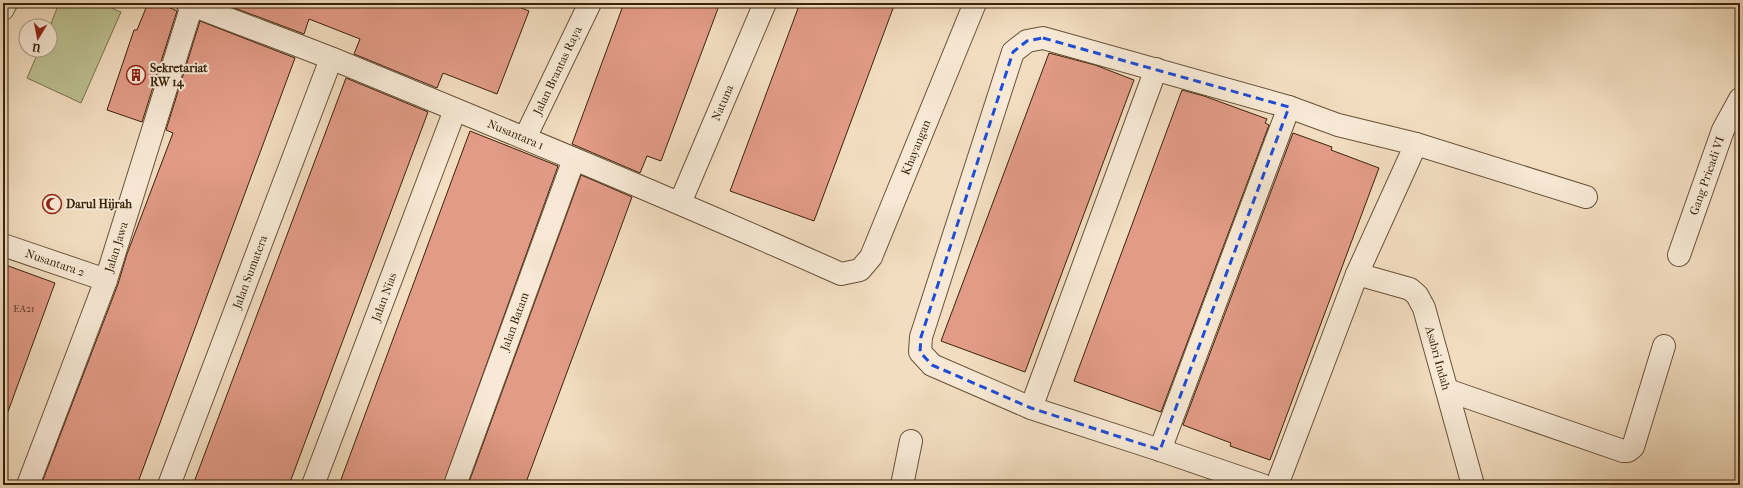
<svg xmlns="http://www.w3.org/2000/svg" width="1743" height="488" viewBox="0 0 1743 488" font-family="'IM FELL French Canon',serif">
  <rect width="100%" height="100%" fill="#f2ddc0"/>
  <filter id="stains"><feTurbulence type="fractalNoise" baseFrequency=".005" numOctaves="4"/><feColorMatrix values="0 0 0 0 .2 0 0 0 0 .09 0 0 0 0 .02 0 0 0 .5 -.17"/></filter>
  <radialGradient id="worn" r=".72"><stop offset=".6" stop-color="#630" stop-opacity="0"/><stop offset="1" stop-color="#630" stop-opacity=".3"/></radialGradient>
  <!-- green -->
  <path fill="#bcc091" stroke="#7b724d" d="M59 3H100L121 12 81 103 27 78 39 50H50V26Z"/>
  <!-- building -->
  <g fill="#e29b87" stroke="#3a2309">
    <path d="M148 3H160L177 11 142 122 107 110 134 30H137Z"/>
    <path d="M221 3H509L529 11 497 94 443 73 437 88 354 54 360 39 309 19 304 34Z"/>
    <path d="M624 3H720L661 161 647 156 640 173 572 144Z"/>
    <path d="M800 3H895L814 221 730 191Z"/>
    <path d="M200 21 295 58 137 485H41L118 284 127 254 173 133 166 130Z"/>
    <path d="M1049 53 1095 65 1134 80 1025 372 941 341Z"/>
    <path d="M346 78 428 112 289 485H193Z"/>
    <path d="M1182 90 1204 96 1267 119 1265 123 1269 125 1161 412 1074 381Z"/>
    <path d="M470 131 558 166 443 485H339Z"/>
    <path d="M1293 133 1332 147 1331 150 1379 168 1270 460 1230 446 1231 443 1183 425Z"/>
    <path d="M581 175 632 197 614 246 525 485H468Z"/>
    <path d="M3 264 55 283 6 417 3 416Z"/>
  </g>
  <g fill="none" stroke-linecap="round" stroke-linejoin="round">
    <!-- minor casing -->
    <g stroke="#685237" stroke-width="24">
      <g id="minor">
        <path id="s1" d="M187 3C235 22 285 40 333 59 503 129 673 199 841 274L860 270 871 257 975 3"/>
        <path d="M3 9 6 3"/>
        <path id="s2" d="M525 138 590 3"/>
        <path d="M1416 144 1586 197"/>
        <path id="s3" d="M680 203 765 3"/>
        <path id="s4" d="M3 245 106 280"/>
        <path id="s5" d="M1679 255 1723 130 1740 99"/>
        <path id="s6" d="M1357 274 1410 289 1417 295 1424 308 1473 485"/>
        <path d="M1447 390 1623 451H1628L1633 447 1664 346"/>
        <path d="M1031 408 1156 69"/>
        <path d="M1160 450 1289 107"/>
        <path id="s7" d="M28 485 106 280 192 5"/>
        <path id="s8" d="M169 485 331 59"/>
        <path id="s9" d="M313 485 455 110"/>
        <path id="s10" d="M455 485 574 159"/>
        <path d="M902 485 911 441"/>
        <path d="M1262 485 1160 450 1031 408 932 365 920 352 921 337 1013 52 1027 41 1043 38 1289 107 1338 125 1416 144 1357 274 1277 485"/>
      </g>
    </g>
    <!-- minor -->
    <use href="#minor" stroke="#f7e9d6" stroke-width="22"/>
  </g>
  <!-- marked area -->
  <path fill="none" stroke="#1d4ed8" stroke-width="3" stroke-dasharray="8 5" stroke-linejoin="round" d="M1043 38 1289 107 1160 450 1031 408 932 365 920 352 921 337 1013 52 1027 41Z"/>
  <!-- icons -->
  <defs>
    <g id="building-ring" transform="scale(1)"><circle r="9.5" fill="#f7e9d6" stroke="#8f2418" stroke-width="1.5"/><path d="M-4-6H4V6H1V3H-1V6H-4ZM-2.5-4.3h1.7v1.8h-1.7ZM.8-4.3h1.7v1.8H.8ZM-2.5-1h1.7V.8h-1.7ZM.8-1h1.7V.8H.8Z" fill="#8f2418"/></g>
    <g id="mosque-ring" transform="scale(1)"><circle r="9.5" fill="#f7e9d6" stroke="#8f2418" stroke-width="1.5"/><path d="M3.5-4.9A6 6 0 1 0 3.5 4.9A5 5 0 1 1 3.5-4.9Z" fill="#8f2418"/></g>
  </defs>
  <g fill-rule="evenodd">
    <use href="#building-ring" x="136" y="75"/>
    <use href="#mosque-ring" x="52" y="204"/>
  </g>
  <g text-anchor="middle" dominant-baseline="central" stroke-width="4" stroke-linejoin="round" paint-order="stroke">
    <!-- number labels -->
    <g font-size="10" fill="#644128">
      <text x="24" y="309">EA21</text>
    </g>
    <!-- poi labels -->
    <g font-size="12" font-weight="bold" fill="#3a2309" stroke="#f7e9d6" text-anchor="start">
      <text x="150" y="68">Sekretariat<tspan x="150" dy="14">RW 14</tspan></text>
      <text x="66" y="204">Darul Hijrah</text>
    </g>
    <!-- street labels -->
    <g font-size="12" fill="#3a2309" stroke="#f7e9d6">
      <text stroke="none"><textPath href="#s2" startOffset="75">Jalan Brantas Raya</textPath></text>
      <text stroke="none"><textPath href="#s3" startOffset="109">Natuna</textPath></text>
      <text stroke="none"><textPath href="#s1" startOffset="354">Nusantara 1</textPath></text>
      <text stroke="none"><textPath href="#s1" startOffset="863">Khayangan</textPath></text>
      <text stroke="none"><textPath href="#s5" startOffset="84">Gang Prieadi VI</textPath></text>
      <text stroke="none"><textPath href="#s7" startOffset="254">Jalan Jawa</textPath></text>
      <text stroke="none"><textPath href="#s4" startOffset="55">Nusantara 2</textPath></text>
      <text stroke="none"><textPath href="#s8" startOffset="228">Jalan Sumatera</textPath></text>
      <text stroke="none"><textPath href="#s9" startOffset="201">Jalan Nias</textPath></text>
      <text stroke="none"><textPath href="#s10" startOffset="174">Jalan Batam</textPath></text>
      <text stroke="none"><textPath href="#s6" startOffset="131">Asabri Indah</textPath></text>
    </g>
  </g>
  <!-- margin -->
  <rect width="1743" height="488" fill="none" stroke="#f2ddc0" stroke-width="16"/>
  <rect x="4" y="4" width="1735" height="480" fill="none" stroke="#3a2309" stroke-width="2"/>
  <rect x="8" y="8" width="1727" height="472" fill="none" stroke="#3a2309"/>
  <!-- north arrow -->
  <g transform="translate(38 38) rotate(190)"><circle r="19" fill="#f7e9d6" stroke="#ab9a84"/>
  <path d="M0-3L7 15L0 10L-7 15Z" fill="#8f2418"/>
  <text y="-6" font-size="11" font-weight="bold" text-anchor="middle" fill="#3a2309">U</text>
  </g>
  <rect width="100%" height="100%" filter="url(#stains)"/>
  <rect width="100%" height="100%" fill="url(#worn)"/>
</svg>
